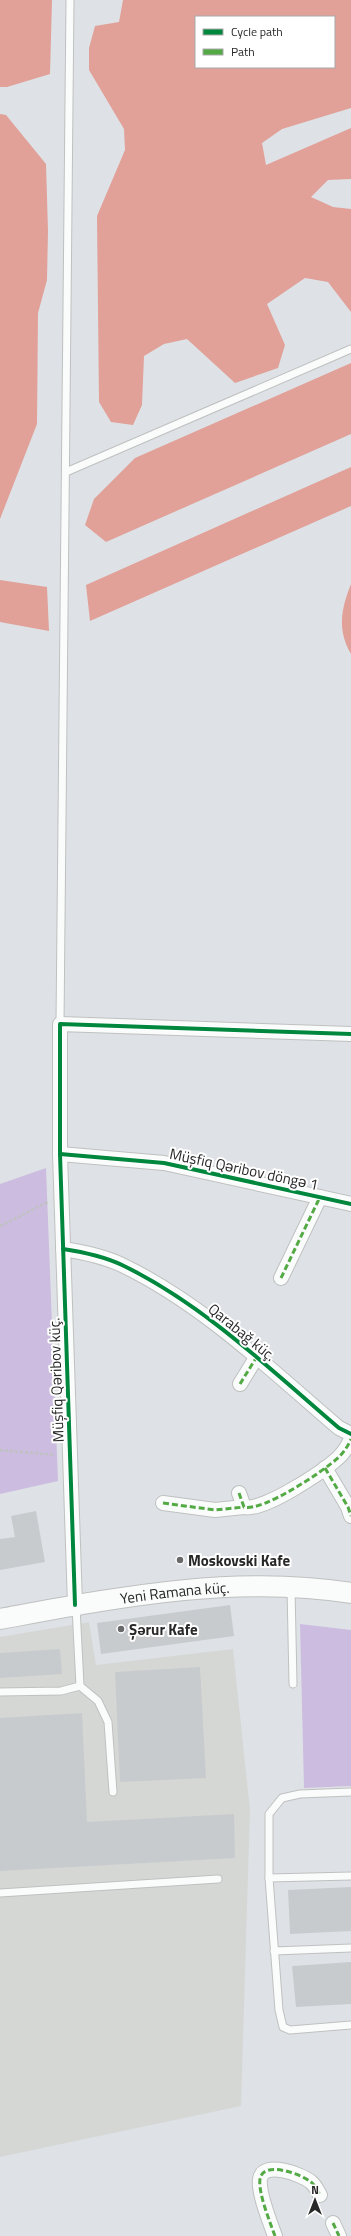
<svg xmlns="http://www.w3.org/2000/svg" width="351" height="2236" viewBox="0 0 351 2236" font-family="'Titillium Web',sans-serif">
  <rect width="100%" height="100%" fill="#dee2e6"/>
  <!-- industrial -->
  <path fill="#d5d7d5" d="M89 1622 96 1665 233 1649 250 1810 241 2106 0 2157V1637Z"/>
  <!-- green -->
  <g fill="#ccbce0">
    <path d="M46 1168 58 1481 0 1494V1184Z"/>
    <path d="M300 1624 351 1630V1786L304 1788Z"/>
  </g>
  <!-- water -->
  <g fill="#e1a098" fill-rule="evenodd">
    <path d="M0 0H52L50 74 7 87H0Z"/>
    <path d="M123 0H351V108L282 129 262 143 266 165 351 128V179L328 180 311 197 333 207 351 209V312L328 282 305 278 267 304 285 345 278 368 235 383 187 339 164 344 144 356 142 405 133 425 111 422 99 402 97 216 125 150 124 129 89 70V48L95 26 119 22ZM196 17H334V67H196Z"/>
    <path d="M0 114 6 115 46 164 48 231 47 280 38 313 37 424 0 519Z"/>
    <path d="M351 363V434L106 542 85 525 94 499 135 458Z"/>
    <path d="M351 467V506L90 621 86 585Z"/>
    <path d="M0 580 47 587 49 631 0 622Z"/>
    <path d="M351 584V654C337 630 341 609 351 584Z"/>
  </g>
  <!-- building -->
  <g fill="#c8cbce">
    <path d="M36 1511 45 1562 0 1570V1539L15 1537 11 1516Z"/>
    <path d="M230 1605 234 1636 101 1654 97 1623Z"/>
    <path d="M60 1649 62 1674 0 1678V1653Z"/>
    <path d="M200 1667 206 1778 120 1782 115 1672Z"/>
    <path d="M82 1713 87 1822 234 1814 235 1858 0 1871V1718Z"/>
    <path d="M351 1887V1931L290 1934 288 1890Z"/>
    <path d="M351 1962V2004L296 2007 292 1966Z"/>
  </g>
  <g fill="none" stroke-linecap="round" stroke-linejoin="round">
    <!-- lane casing -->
    <g stroke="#bfc0c0" stroke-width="9">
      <g id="lane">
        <path d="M66 472 351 349"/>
        <path d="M60 1024 70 0"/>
        <path d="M291 1588 293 1684"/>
        <path d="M76 1607 80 1686 98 1701 108 1722 113 1792"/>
        <path d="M0 1692 61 1691 80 1686"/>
        <path d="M351 1792 300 1794 282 1798 269 1814V1878L279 2010 283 2027 290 2030 351 2025"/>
        <path d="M269 1878 351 1876"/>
        <path d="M0 1893 218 1879"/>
        <path d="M274 1951 351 1948"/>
      </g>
    </g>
    <!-- street casing -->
    <g stroke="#bfc0c0" stroke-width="16">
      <g id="street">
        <path d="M60 1154 164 1163 351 1204"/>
        <path d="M63 1249C83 1252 103 1256 122 1265 203 1304 271 1370 339 1428L351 1434"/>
        <path d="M281 1278 320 1197"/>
        <path d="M240 1384 256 1358"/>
        <path d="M325 1468 348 1507 351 1516"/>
        <path d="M239 1493 244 1507C263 1512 324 1471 339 1457 344 1452 348 1446 351 1439"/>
        <path d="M163 1503 215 1510 244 1507"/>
        <path d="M75 1605 60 1154V1024L351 1034"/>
        <path d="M333 2223 339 2236"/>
        <path d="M275 2236C270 2222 258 2193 260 2179 263 2160 301 2174 311 2182 315 2185 317 2190 320 2195"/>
      </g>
    </g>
    <!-- secondary casing -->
    <g stroke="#bfc0c0" stroke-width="22">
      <g id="secondary">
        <path id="s1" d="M0 1619C115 1598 234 1574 351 1593"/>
      </g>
    </g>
    <!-- path -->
    <g stroke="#c0c1c1" stroke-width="2.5" stroke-dasharray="3 2" stroke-linecap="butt">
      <path d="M0 1226 48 1202"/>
      <path d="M0 1450 55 1455"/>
    </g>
    <!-- lane -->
    <use href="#lane" stroke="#fafbfb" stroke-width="7"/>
    <!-- street -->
    <use href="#street" stroke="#fafbfb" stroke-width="14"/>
    <!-- secondary -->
    <use href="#secondary" stroke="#fafbfb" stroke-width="20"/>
    <!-- quiet -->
    <g stroke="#53aa44" stroke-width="3" stroke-dasharray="6 3" stroke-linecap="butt">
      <path d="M281 1278 320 1197"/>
      <path d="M240 1384 256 1358"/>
      <path d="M325 1468 348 1507 351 1516"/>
      <path d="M239 1493 244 1507C263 1512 324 1471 339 1457 344 1452 348 1446 351 1439"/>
      <path d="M163 1503 215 1510 244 1507"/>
      <path d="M333 2223 339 2236"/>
      <path d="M275 2236C270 2222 258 2193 260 2179 263 2160 301 2174 311 2182 315 2185 317 2190 320 2195"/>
    </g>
    <!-- cycleway casing -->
    <g stroke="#fff" stroke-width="6">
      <g id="cycleway">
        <path d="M60 1154 164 1163 351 1204"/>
        <path d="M63 1249C83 1252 103 1256 122 1265 203 1304 271 1370 339 1428L351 1434"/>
        <path d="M75 1605 60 1154V1024L351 1034"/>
      </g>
    </g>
    <!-- cycleway -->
    <use href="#cycleway" stroke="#00873e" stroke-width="4"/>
  </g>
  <!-- markers -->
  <g fill="#68696a" stroke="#fff" stroke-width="1.5">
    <circle cx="180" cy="1560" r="4"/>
    <circle cx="121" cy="1629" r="4"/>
  </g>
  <g text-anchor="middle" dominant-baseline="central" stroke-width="4" stroke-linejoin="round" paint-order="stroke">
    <!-- street labels -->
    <g font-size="15" fill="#282828" stroke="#fff">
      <text transform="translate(244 1169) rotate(12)">Müşfiq Qəribov döngə 1</text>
      <text transform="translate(242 1332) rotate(39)">Qarabağ küç.</text>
      <text transform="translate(56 1380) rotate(-92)">Müşfiq Qəribov küç.</text>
      <text stroke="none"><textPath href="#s1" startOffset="177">Yeni Ramana küç.</textPath></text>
    </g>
    <!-- poi labels -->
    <g font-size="15" font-weight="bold" fill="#282828" stroke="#fff" text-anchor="start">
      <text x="188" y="1560">Moskovski Kafe</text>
      <text x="129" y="1629">Şərur Kafe</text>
    </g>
  </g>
  <!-- legend -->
  <rect x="195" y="16" width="140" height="52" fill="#ffffff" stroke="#a9a9a9"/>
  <rect x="203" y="29" width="20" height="6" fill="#00873e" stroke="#a9a9a9"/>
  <text x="231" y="36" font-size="12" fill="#282828">Cycle path</text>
  <rect x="203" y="49" width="20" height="6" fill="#53aa44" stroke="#a9a9a9"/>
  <text x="231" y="56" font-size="12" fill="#282828">Path</text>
  <!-- north arrow -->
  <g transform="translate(315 2200)" stroke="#ffffff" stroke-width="3" paint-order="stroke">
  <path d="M0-3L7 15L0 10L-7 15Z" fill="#282828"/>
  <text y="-6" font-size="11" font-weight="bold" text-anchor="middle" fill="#282828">N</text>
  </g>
</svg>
